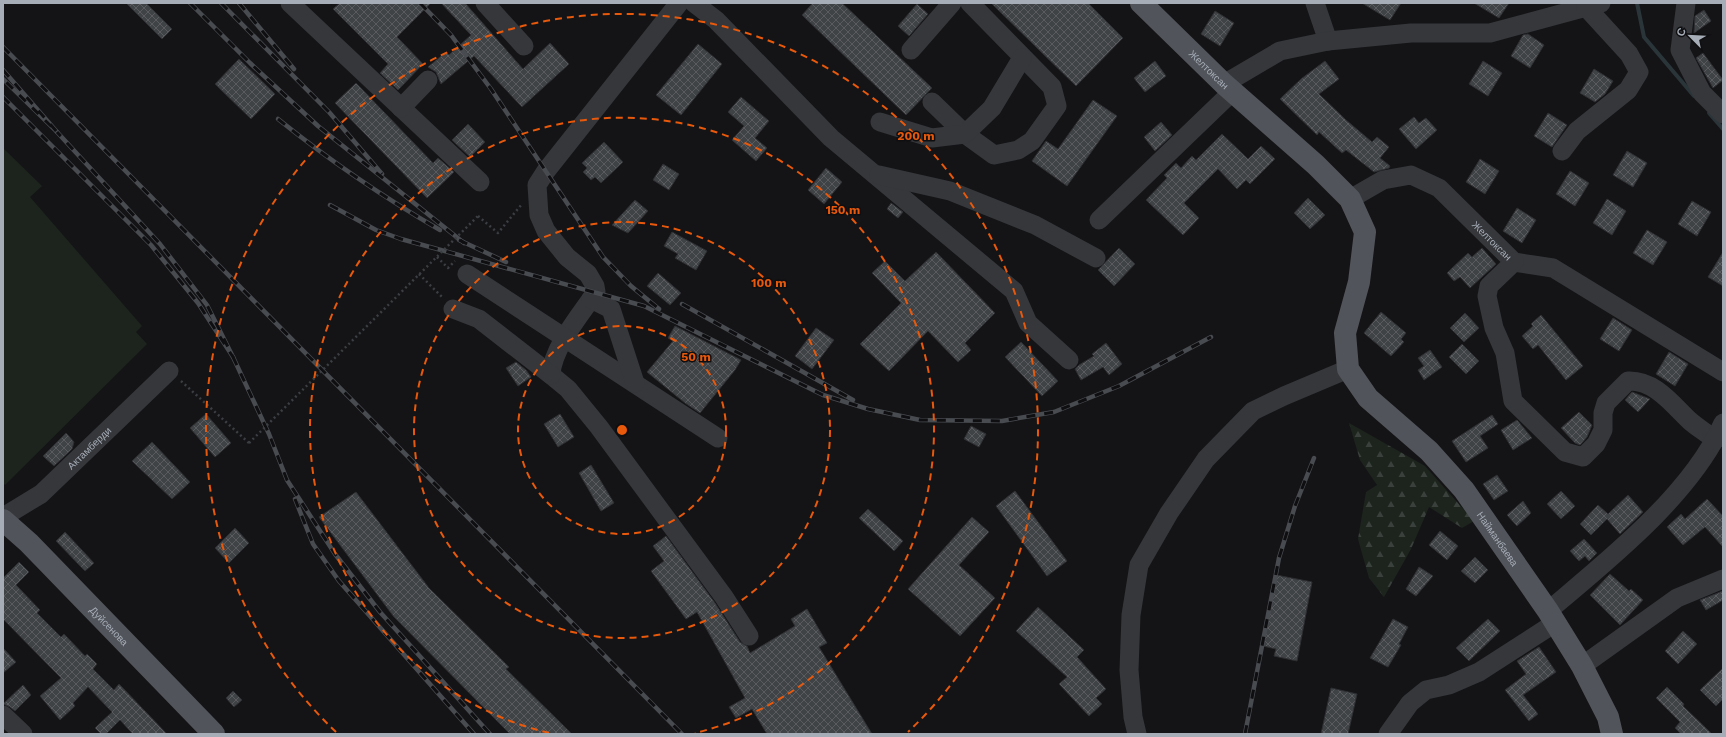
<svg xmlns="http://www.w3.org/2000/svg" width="1726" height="737" viewBox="0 0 1726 737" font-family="'Work Sans',sans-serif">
  <defs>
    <pattern id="forest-firs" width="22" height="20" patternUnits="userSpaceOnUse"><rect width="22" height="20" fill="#1c241d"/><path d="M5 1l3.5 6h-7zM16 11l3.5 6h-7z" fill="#3a413c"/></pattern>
    <pattern id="building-cross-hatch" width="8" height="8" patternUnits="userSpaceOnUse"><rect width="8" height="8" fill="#404346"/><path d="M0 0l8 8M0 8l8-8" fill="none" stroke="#595b5e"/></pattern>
  </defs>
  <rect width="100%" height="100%" fill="#141416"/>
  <!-- forest -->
  <path fill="url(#forest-firs)" d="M1349 423 1425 466 1474 521 1462 528 1429 507 1411 549 1384 597 1369 578 1358 539 1366 492 1377 485 1360 460Z"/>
  <!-- green -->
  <path fill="#1c241d" d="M3 148 42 186 30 197 142 326 136 332 147 344 5 485 3 483Z"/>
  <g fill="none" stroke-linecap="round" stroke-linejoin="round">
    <!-- stream -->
    <g stroke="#2a353a" stroke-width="4">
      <path d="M1637 3 1644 37 1694 96"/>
      <path d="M1709 113 1723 129"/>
    </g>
  </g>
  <!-- building -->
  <g fill="url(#building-cross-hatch)" stroke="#2e2f32">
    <path d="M126 3H146L172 29 162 39Z"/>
    <path d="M340 3H431L397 37 423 64 398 90 380 73 388 64 333 9Z"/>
    <path d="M441 3H465L523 69 550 43 569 64 522 107 474 56 441 84 436 72 428 67 446 52 449 55 471 35Z"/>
    <path d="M813 3H842L932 88 906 115 802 15Z"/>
    <path d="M991 3H1088L1123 38 1076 86Z"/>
    <path d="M1362 3H1401L1390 20Z"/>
    <path d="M1474 3H1509L1499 18Z"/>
    <path d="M917 4 928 14 909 36 898 26Z"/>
    <path d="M1704 10 1711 21 1694 33 1695 16Z"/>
    <path d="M1215 11 1234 23 1220 46 1201 34Z"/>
    <path d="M1528 34 1544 45 1530 68 1511 56 1523 35Z"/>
    <path d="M698 44 722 64 681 115 656 95Z"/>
    <path d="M1703 53 1723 80 1713 88 1696 58Z"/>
    <path d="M239 59 275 94 251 119 215 84Z"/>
    <path d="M1155 61 1166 76 1145 92 1134 78Z"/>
    <path d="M1325 61 1339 79 1319 94 1346 120 1372 142 1377 137 1389 147 1380 158 1390 166 1389 168 1374 172 1346 150 1342 153 1319 132 1317 135 1280 99 1301 79Z"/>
    <path d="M1483 61 1502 73 1488 96 1469 84Z"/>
    <path d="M1594 69 1613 81 1605 94 1595 102 1580 93Z"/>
    <path d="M356 83 433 163 438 158 454 172 427 198 335 103Z"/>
    <path d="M741 97 769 121 755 138 767 148 756 161 732 140 744 126 728 112Z"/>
    <path d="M1093 100 1117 116 1067 186 1032 161 1046 141 1058 149Z"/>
    <path d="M1548 113 1567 125 1552 147 1534 136Z"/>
    <path d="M1414 117 1419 123 1426 118 1437 130 1416 149 1399 129Z"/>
    <path d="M1161 122 1172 135 1155 151 1144 137Z"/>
    <path d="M468 124 485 142 470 157 452 140Z"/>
    <path d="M1222 134 1248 159 1261 146 1275 159 1250 184 1246 180 1237 189 1218 169 1184 203 1199 218 1183 235 1146 200 1167 178 1164 175 1176 163 1181 168 1192 156 1196 160Z"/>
    <path d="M604 142 623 162 601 183 595 177 591 180 583 172 587 168 582 163Z"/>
    <path d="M1627 151 1647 163 1633 187 1613 175Z"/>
    <path d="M1480 159 1499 171 1485 194 1466 182Z"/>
    <path d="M663 164 679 174 669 190 653 180Z"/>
    <path d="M826 168 842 182 824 204 808 190Z"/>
    <path d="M1570 171 1589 183 1575 206 1556 194Z"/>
    <path d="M1308 198 1325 215 1310 229 1294 213Z"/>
    <path d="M1607 199 1626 211 1612 235 1593 223Z"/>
    <path d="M635 200 648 211 628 233 612 225Z"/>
    <path d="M1692 201 1711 212 1697 236 1678 224Z"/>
    <path d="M891 203 903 212 898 218 887 209Z"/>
    <path d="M1517 208 1536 220 1522 243 1503 231Z"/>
    <path d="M1647 230 1667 242 1653 265 1633 253Z"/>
    <path d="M672 232 707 251 696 270 675 258 678 254 664 246Z"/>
    <path d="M1119 248 1135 264 1114 286 1098 270Z"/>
    <path d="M1482 248 1496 264 1470 288 1460 277 1454 281 1447 273 1468 253 1472 257Z"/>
    <path d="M936 252 995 313 965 343 971 350 958 362 928 331 889 371 860 344 901 303 872 273 885 261 905 281Z"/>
    <path d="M1723 252V286L1708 277Z"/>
    <path d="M658 273 681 293 670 305 647 286Z"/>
    <path d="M1381 312 1406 333 1401 339 1404 342 1391 356 1364 333Z"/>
    <path d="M1465 313 1479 328 1464 342 1450 328Z"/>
    <path d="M1541 315 1583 366 1566 380 1538 345 1533 349 1522 336 1533 326 1531 324Z"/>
    <path d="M1613 318 1632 330 1619 351 1600 339Z"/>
    <path d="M675 326 741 360 735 370 700 413 685 403 647 372 673 341 668 338Z"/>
    <path d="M816 328 834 340 812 369 795 356Z"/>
    <path d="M1021 342 1058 381 1042 396 1005 357Z"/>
    <path d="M1106 343 1122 364 1109 375 1103 367 1081 380 1075 369 1079 365 1094 356 1092 354Z"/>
    <path d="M1462 344 1479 361 1466 374 1449 357Z"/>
    <path d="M1430 350 1442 367 1424 380 1418 370 1424 366 1418 358Z"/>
    <path d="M1669 352 1688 364 1675 386 1656 374Z"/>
    <path d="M516 362 526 370 531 377 518 386 506 368Z"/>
    <path d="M1632 392 1650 399 1638 412 1625 400Z"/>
    <path d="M1579 412 1592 425 1587 437 1580 445 1575 443 1561 428Z"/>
    <path d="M206 414 231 443 215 457 190 428Z"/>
    <path d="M560 414 574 437 558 447 544 424Z"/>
    <path d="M1492 415 1498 424 1480 436 1488 448 1466 462 1452 441Z"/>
    <path d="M1517 420 1532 438 1513 450 1501 430Z"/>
    <path d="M971 426 986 434 979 447 964 439Z"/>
    <path d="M66 433 74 442 72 449 54 466 43 456Z"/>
    <path d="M152 442 190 482 172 499 132 461Z"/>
    <path d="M591 465 614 503 601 511 579 473Z"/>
    <path d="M1497 475 1508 491 1494 500 1483 484Z"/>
    <path d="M1015 491 1067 561 1047 576 996 506Z"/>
    <path d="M1561 491 1575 506 1561 519 1547 504Z"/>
    <path d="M356 492 429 588 509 667 506 669 572 734H510L394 617 319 517Z"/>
    <path d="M1628 495 1643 512 1620 534 1607 519 1591 535 1580 524 1598 505 1608 514Z"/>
    <path d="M1707 499 1723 516V547L1705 527 1683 545 1667 527 1681 514 1685 519Z"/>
    <path d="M1523 501 1531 513 1517 526 1507 515Z"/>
    <path d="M868 509 903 541 894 551 859 518Z"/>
    <path d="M972 517 989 532 959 565 995 598 960 636 908 589Z"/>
    <path d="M235 528 249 543 229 563 215 548Z"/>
    <path d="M1440 531 1458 546 1447 560 1429 545Z"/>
    <path d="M65 532 94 563 85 571 56 541Z"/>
    <path d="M666 536 715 603 740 642 747 646 750 653 795 626 791 619 807 609 827 643 819 647 872 734H767L752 709 736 718 729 707 745 698 697 612 686 619 651 571 664 561 653 546Z"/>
    <path d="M1584 539 1597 553 1589 561 1585 556 1579 561 1570 551Z"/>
    <path d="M1475 557 1488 570 1475 583 1461 571Z"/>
    <path d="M19 562 29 572 16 585 40 610 37 613 61 637 64 634 85 656 87 654 97 664 93 669 114 690 119 684 167 734H133L120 720 106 734H101L95 728 112 712 88 687 73 703 75 706 60 720 40 696 61 678 3 619V578Z"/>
    <path d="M1419 567 1433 576 1416 596 1406 589Z"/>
    <path d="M1610 574 1629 591 1631 589 1643 600 1620 625 1590 595Z"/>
    <path d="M1276 575 1312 582 1297 661 1274 656 1276 649 1263 646Z"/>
    <path d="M1723 591V600L1706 610 1700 600Z"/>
    <path d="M1038 607 1084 650 1077 657 1106 689 1096 698 1102 704 1089 716 1059 684 1067 677 1016 631Z"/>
    <path d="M1393 619 1408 627 1399 644 1401 645 1388 667 1370 658Z"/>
    <path d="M1488 619 1500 631 1469 661 1456 648Z"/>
    <path d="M1683 631 1697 644 1678 664 1665 651Z"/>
    <path d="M1539 647 1556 672 1523 695 1538 714 1529 721 1505 690 1526 674 1517 661Z"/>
    <path d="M3 648 16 662 3 673Z"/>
    <path d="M1723 668V699L1716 706 1700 690Z"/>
    <path d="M23 685 31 695 15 711 10 707 3 704Z"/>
    <path d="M1667 687 1684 704 1683 706 1712 734H1681L1675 728 1680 722 1656 698Z"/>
    <path d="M1331 688 1357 694 1348 734H1321Z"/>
    <path d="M233 691 242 700 234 707 226 698Z"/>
  </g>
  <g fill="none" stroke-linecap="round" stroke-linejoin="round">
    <!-- path -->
    <g stroke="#3b3e42" stroke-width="2.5" stroke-dasharray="2 3" stroke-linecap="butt">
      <path d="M478 216 498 233 522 204"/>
      <path d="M437 257 448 268 455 261"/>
      <path d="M419 274 443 298"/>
      <path d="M181 381 249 443"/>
    </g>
    <!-- minor -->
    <g stroke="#35373b" stroke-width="19">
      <path d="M290 3 480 182"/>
      <path d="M485 3 524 46"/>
      <path d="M679 3 546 171 537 185 539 215 546 231 567 257 588 274 595 286 596 292C581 314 552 348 551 375L568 389 599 427 724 597 749 636"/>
      <path d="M694 3 716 20 831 138 1014 291 1028 323 1069 360"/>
      <path d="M1315 3 1328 41"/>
      <path d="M1686 3 1680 50 1702 93 1723 114"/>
      <path d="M911 50 952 3"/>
      <path d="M1224 84 1280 51 1328 41 1411 33H1490L1601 3"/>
      <path d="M932 102 965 134 994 155 1018 150 1032 141 1057 106 1052 87 970 3"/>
      <path d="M401 108 428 80"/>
      <path d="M880 122 932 138 965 134 992 108 1022 58"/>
      <path d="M1562 151 1577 131 1628 90 1639 72 1629 54 1586 7"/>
      <path d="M879 175 950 191 1035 225 1096 258"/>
      <path id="s1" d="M1350 199 1383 180 1411 175 1439 188 1514 262 1553 268 1723 372"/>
      <path d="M1099 220 1232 92"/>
      <path d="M1514 262 1489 286 1487 296 1494 328 1505 353 1513 401 1565 452 1583 457 1596 444 1603 430V413L1606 403 1628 381C1655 380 1672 404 1690 421 1698 428 1707 433 1715 440"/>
      <path d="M467 274 718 438"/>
      <path d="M591 299 611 309 635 383"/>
      <path d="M453 309 479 319 551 375"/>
      <path id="s2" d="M3 517 41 494 169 371"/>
      <path d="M1548 611C1607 561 1691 495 1723 423"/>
      <path d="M1582 666 1677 598 1723 579"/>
      <path d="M3 715 23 734"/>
      <path d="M1137 734 1133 717 1129 670 1131 615 1139 565 1169 513 1206 459 1253 411 1284 396 1348 369"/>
      <path d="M1388 734 1410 703 1426 690 1449 685 1479 672 1555 623"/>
    </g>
    <!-- major -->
    <g stroke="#51545a" stroke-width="22">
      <path id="s3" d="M1141 3 1224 84 1316 165 1350 199 1365 232 1359 282 1345 333 1348 369 1368 398 1429 451 1464 490 1548 611 1582 666 1608 717 1612 734"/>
      <path id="s4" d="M3 520 29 543 214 734"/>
    </g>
    <!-- rail casing -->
    <g stroke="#484b50" stroke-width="4.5">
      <g id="rail">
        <path d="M190 3 250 63 318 126 464 243"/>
        <path d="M221 3 329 112 382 174"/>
        <path d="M239 3 294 69"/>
        <path d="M420 3 451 35 491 89 603 257 631 286 659 309"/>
        <path d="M3 47 682 734"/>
        <path d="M3 70 57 132 3 79"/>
        <path d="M3 97 151 245 198 303 233 357 207 305 160 244 57 132"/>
        <path d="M278 119C329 160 383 197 440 230"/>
        <path d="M330 205 376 230 401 239 644 306 823 395 868 409 920 420 1002 421 1054 412 1119 386 1211 337"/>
        <path d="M459 240 506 262"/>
        <path d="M682 304 853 400"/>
        <path d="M233 357 269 434 287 480 335 554 380 612 490 734"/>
        <path d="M295 499 313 544 339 581 474 734"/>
        <path d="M1245 734 1279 558 1295 506 1314 458"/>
      </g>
    </g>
    <!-- rail -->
    <use href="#rail" stroke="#0f0f11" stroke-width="3" stroke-dasharray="9" stroke-linecap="butt"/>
    <!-- path-bridge -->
    <path stroke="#3b3e42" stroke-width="2.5" stroke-dasharray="2 3" stroke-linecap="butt" d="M249 443 478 216"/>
  </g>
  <!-- distance rings -->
  <g fill="none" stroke="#e8590c" stroke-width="2" stroke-dasharray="7 5">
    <circle cx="622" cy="430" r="104"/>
    <circle cx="622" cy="430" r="208"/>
    <path d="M549 733A312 312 0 1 1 695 733"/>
    <path d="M336 732A416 416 0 1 1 908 732"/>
  </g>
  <g text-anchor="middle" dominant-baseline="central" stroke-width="3" stroke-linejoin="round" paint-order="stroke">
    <!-- street labels -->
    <g font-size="10" fill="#a6adb7" stroke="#0f0f11">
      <text stroke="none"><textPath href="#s3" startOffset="95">Желтоксан</textPath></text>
      <text stroke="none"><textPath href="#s1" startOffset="172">Желтоксан</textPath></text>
      <text stroke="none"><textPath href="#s2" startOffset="111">Актамберди</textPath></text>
      <text stroke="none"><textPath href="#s3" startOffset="690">Найманбаева</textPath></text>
      <text stroke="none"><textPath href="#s4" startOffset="150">Дуйсенова</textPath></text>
    </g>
  </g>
  <circle cx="622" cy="430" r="6" fill="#e8590c" stroke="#0f0f11" stroke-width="2"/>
  <g font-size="12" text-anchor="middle" font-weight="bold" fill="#e8590c" stroke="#0f0f11" stroke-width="3" stroke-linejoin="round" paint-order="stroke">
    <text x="916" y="140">200 m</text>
    <text x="843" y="214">150 m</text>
    <text x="769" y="287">100 m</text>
    <text x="696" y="361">50 m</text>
  </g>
  <!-- border -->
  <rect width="1726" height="737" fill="none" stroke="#a6adb7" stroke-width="8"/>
  <!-- north arrow -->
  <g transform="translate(1690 36) rotate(294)" stroke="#0f0f11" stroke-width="3" paint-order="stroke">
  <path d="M0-3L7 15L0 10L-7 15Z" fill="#a6adb7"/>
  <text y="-6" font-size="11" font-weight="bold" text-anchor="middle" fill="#a6adb7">С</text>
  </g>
</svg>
